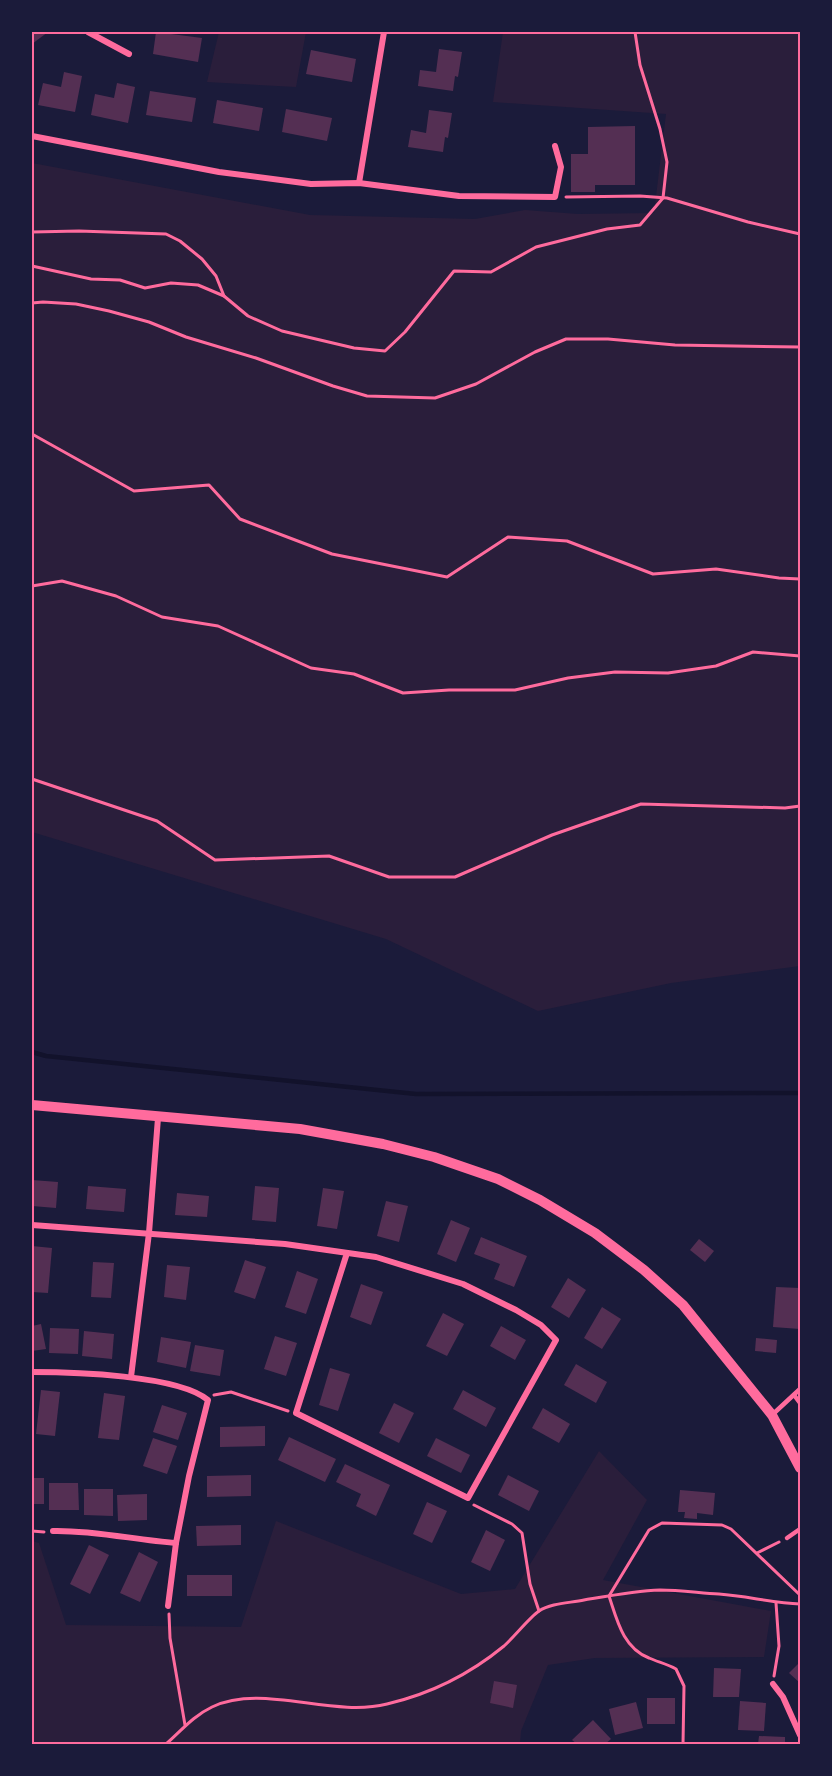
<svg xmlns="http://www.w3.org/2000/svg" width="832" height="1776" viewBox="0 0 832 1776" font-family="'Source Serif 4',serif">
  <rect width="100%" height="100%" fill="#1b1b3a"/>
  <!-- green -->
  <g fill="#2a1e3b">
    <path d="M219 32H306L296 87 207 82Z"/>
    <path d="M503 32H800V966L671 983 538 1011 386 939 32 832V163L310 215 475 219 525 210 578 214 654 213 666 114 493 102Z"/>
    <path d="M599 1451 647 1500 603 1580 771 1611 764 1657 595 1658 548 1665 521 1731 520 1744H32V1541L39 1543 66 1625 241 1627 276 1521 461 1594 515 1589Z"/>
  </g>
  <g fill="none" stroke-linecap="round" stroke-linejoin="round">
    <!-- stream -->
    <path stroke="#12122b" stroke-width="4.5" d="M32 1052 46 1056 416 1094 800 1093"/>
  </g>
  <!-- building -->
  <g fill="#542f53">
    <path d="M32 32H48L32 44Z"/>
    <path d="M156 32 202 38 198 62 153 54Z"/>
    <path d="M439 49 462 52 458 77 455 76 453 91 418 86 420 70 436 72Z"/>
    <path d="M311 50 356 59 352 82 306 74Z"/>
    <path d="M64 72 82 76 75 112 38 105 43 83 61 87Z"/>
    <path d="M117 83 135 87 128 123 91 115 95 94 114 98Z"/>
    <path d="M150 91 196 98 192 122 146 115Z"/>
    <path d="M217 100 263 108 259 131 213 123Z"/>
    <path d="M286 109 332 118 327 141 282 132Z"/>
    <path d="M429 110 452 113 448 138 445 137 443 152 408 147 411 130 426 133Z"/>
    <path d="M635 126V185H595V192H571V154H588V127Z"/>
    <path d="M32 1180 58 1182 56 1208 32 1206Z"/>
    <path d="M88 1186 126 1189 124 1212 86 1209Z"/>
    <path d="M255 1186 279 1188 276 1222 252 1220Z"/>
    <path d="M323 1188 344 1191 337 1229 317 1226Z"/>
    <path d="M177 1193 209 1196 207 1217 175 1215Z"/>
    <path d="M386 1201 408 1206 399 1242 377 1236Z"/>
    <path d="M451 1220 470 1228 456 1262 437 1254Z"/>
    <path d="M481 1237 527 1256 514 1287 494 1279 500 1264 474 1254Z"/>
    <path d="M699 1239 714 1251 705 1262 690 1250Z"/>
    <path d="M32 1246 52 1248 48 1293 32 1292Z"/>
    <path d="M245 1260 266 1267 255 1299 234 1292Z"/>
    <path d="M93 1262 114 1263 111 1298 91 1297Z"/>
    <path d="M167 1265 190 1267 186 1300 164 1297Z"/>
    <path d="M297 1271 318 1279 306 1314 285 1307Z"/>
    <path d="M568 1278 586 1290 569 1318 551 1307Z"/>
    <path d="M361 1284 383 1292 371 1325 350 1317Z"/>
    <path d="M776 1287 800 1288V1329L773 1327Z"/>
    <path d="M602 1307 621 1319 602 1349 584 1338Z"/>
    <path d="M443 1313 464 1324 447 1356 426 1346Z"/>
    <path d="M41 1324 46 1349 32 1351V1326Z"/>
    <path d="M501 1326 526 1340 515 1360 490 1346Z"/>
    <path d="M50 1328 79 1329 78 1354 49 1353Z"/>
    <path d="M84 1331 114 1334 112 1359 82 1356Z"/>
    <path d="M275 1336 297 1343 286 1376 264 1369Z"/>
    <path d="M161 1337 191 1342 186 1368 157 1362Z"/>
    <path d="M756 1338 777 1340 776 1353 755 1351Z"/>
    <path d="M195 1345 224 1350 220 1376 190 1371Z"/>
    <path d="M576 1364 607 1382 596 1403 564 1385Z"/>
    <path d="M330 1368 350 1374 338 1411 319 1405Z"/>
    <path d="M41 1390 60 1392 55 1436 36 1434Z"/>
    <path d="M463 1390 496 1408 486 1427 453 1409Z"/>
    <path d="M104 1393 125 1396 119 1440 98 1438Z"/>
    <path d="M394 1403 414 1413 399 1443 379 1433Z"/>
    <path d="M162 1405 187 1413 178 1440 153 1432Z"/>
    <path d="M543 1408 570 1424 559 1443 532 1428Z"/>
    <path d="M265 1426V1446L220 1447V1427Z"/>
    <path d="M289 1437 336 1459 325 1482 278 1460Z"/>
    <path d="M153 1438 177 1446 167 1474 143 1466Z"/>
    <path d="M436 1438 470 1455 461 1473 427 1456Z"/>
    <path d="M345 1464 390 1485 376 1516 356 1506 361 1494 336 1482Z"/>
    <path d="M251 1475V1496L207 1497V1476Z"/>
    <path d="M508 1475 539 1491 529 1511 498 1495Z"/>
    <rect x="32" y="1478" width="12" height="26"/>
    <path d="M49 1483H78L79 1510H49Z"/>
    <path d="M84 1489H113V1516L84 1515Z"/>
    <path d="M680 1490 715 1493 713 1515 697 1513V1519L684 1518 685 1512H678Z"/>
    <path d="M147 1494V1520L118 1521 117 1495Z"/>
    <path d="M427 1502 447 1511 432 1543 413 1534Z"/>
    <path d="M241 1525V1545L197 1546 196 1526Z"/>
    <path d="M486 1530 505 1540 490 1571 471 1562Z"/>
    <path d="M89 1545 109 1555 90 1594 70 1584Z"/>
    <path d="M139 1552 158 1562 140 1602 120 1593Z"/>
    <rect x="187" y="1575" width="45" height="21"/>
    <path d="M800 1662V1683L789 1673Z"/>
    <path d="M714 1668 741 1669 739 1697H713Z"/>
    <path d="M494 1681 517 1685 513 1708 490 1703Z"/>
    <rect x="647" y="1698" width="28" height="26"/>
    <path d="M740 1701 766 1703 764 1731 738 1730Z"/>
    <path d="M636 1702 643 1728 615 1735 609 1709Z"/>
    <path d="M593 1720 611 1739 605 1744H577L572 1740Z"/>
    <path d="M759 1736 785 1737V1744H758Z"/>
  </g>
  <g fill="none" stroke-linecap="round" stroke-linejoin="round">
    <!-- path -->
    <g stroke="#ff6b9d" stroke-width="3">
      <path d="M566 197 640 196 667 198 748 222 800 234"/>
      <path d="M32 232 79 231 166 234 180 241 202 259 216 276 224 296"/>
      <path d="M32 266 91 279 120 280 145 288 171 283 198 285 224 296 248 316 282 331 354 348 385 351 405 332 454 271 491 272 536 247 607 229 640 225 663 198 667 162 660 129 640 65 635 32"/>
      <path d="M32 303 43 302 76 304 109 311 149 322 186 337 256 358 333 386 367 396 435 398 476 384 535 352 566 339H608L675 345 800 347"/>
      <path d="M32 434 134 491 209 485 240 519 332 554 447 577 508 537 567 541 653 574 716 569 779 578 800 579"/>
      <path d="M32 586 62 581 116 596 162 617 218 626 311 668 354 674 403 693 449 690H515L568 678 615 672 668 673 716 666 753 652 800 656"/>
      <path d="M32 779 157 821 215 860 329 856 389 877H455L552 835 641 804 785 808 800 806"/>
      <path d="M214 1395 231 1392 288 1411"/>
      <path d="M474 1505 512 1524 522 1533 530 1584 539 1611"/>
      <path d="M32 1531 44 1532"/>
      <path d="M757 1553 779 1542"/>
      <path d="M169 1614 170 1638 185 1725"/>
      <path d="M774 1676 779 1646 776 1603"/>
      <path d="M166 1744C181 1731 193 1716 212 1707 263 1683 331 1718 387 1704 430 1694 470 1674 504 1646 515 1636 529 1618 539 1611 551 1603 570 1603 584 1600 608 1596 635 1591 660 1590 680 1590 700 1593 719 1594 747 1596 773 1603 800 1604"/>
      <path d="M683 1744 684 1686 676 1669C667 1664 658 1662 649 1658 623 1648 617 1620 609 1596L649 1530 662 1523 722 1525 731 1529 800 1595"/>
    </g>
    <!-- service -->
    <g stroke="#ff6b9d" stroke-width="4.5">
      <path d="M794 1395 800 1403"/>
      <path d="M772 1415 800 1389"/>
      <path d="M787 1538 800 1529"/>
    </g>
    <!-- minor -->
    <g stroke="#ff6b9d" stroke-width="6">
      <path d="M88 32 129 54"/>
      <path d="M32 136 219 172 311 184 359 183 459 196 555 197 561 167 555 146"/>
      <path d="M359 183 384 32"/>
      <path d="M32 1225 285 1244 376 1257 463 1284 516 1310 541 1325 556 1340 468 1498 296 1413 347 1253"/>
      <path d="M32 1372C72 1372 178 1375 208 1400L189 1476 176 1543 168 1606"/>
      <path d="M131 1377 149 1233 158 1118"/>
      <path d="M53 1531C94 1530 135 1540 176 1543"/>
      <path d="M773 1684 783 1697 800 1735"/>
    </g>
    <!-- tertiary -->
    <path stroke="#ff6b9d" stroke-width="10" d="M32 1105 300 1129 383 1144 434 1157 498 1179 540 1200 595 1233 644 1270 683 1305 772 1415 800 1468"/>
  </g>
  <!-- border -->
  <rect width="832" height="1776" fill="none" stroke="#1b1b3a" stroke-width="66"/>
  <rect x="33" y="33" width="766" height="1710" fill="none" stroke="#ff6b9d" stroke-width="2"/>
</svg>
